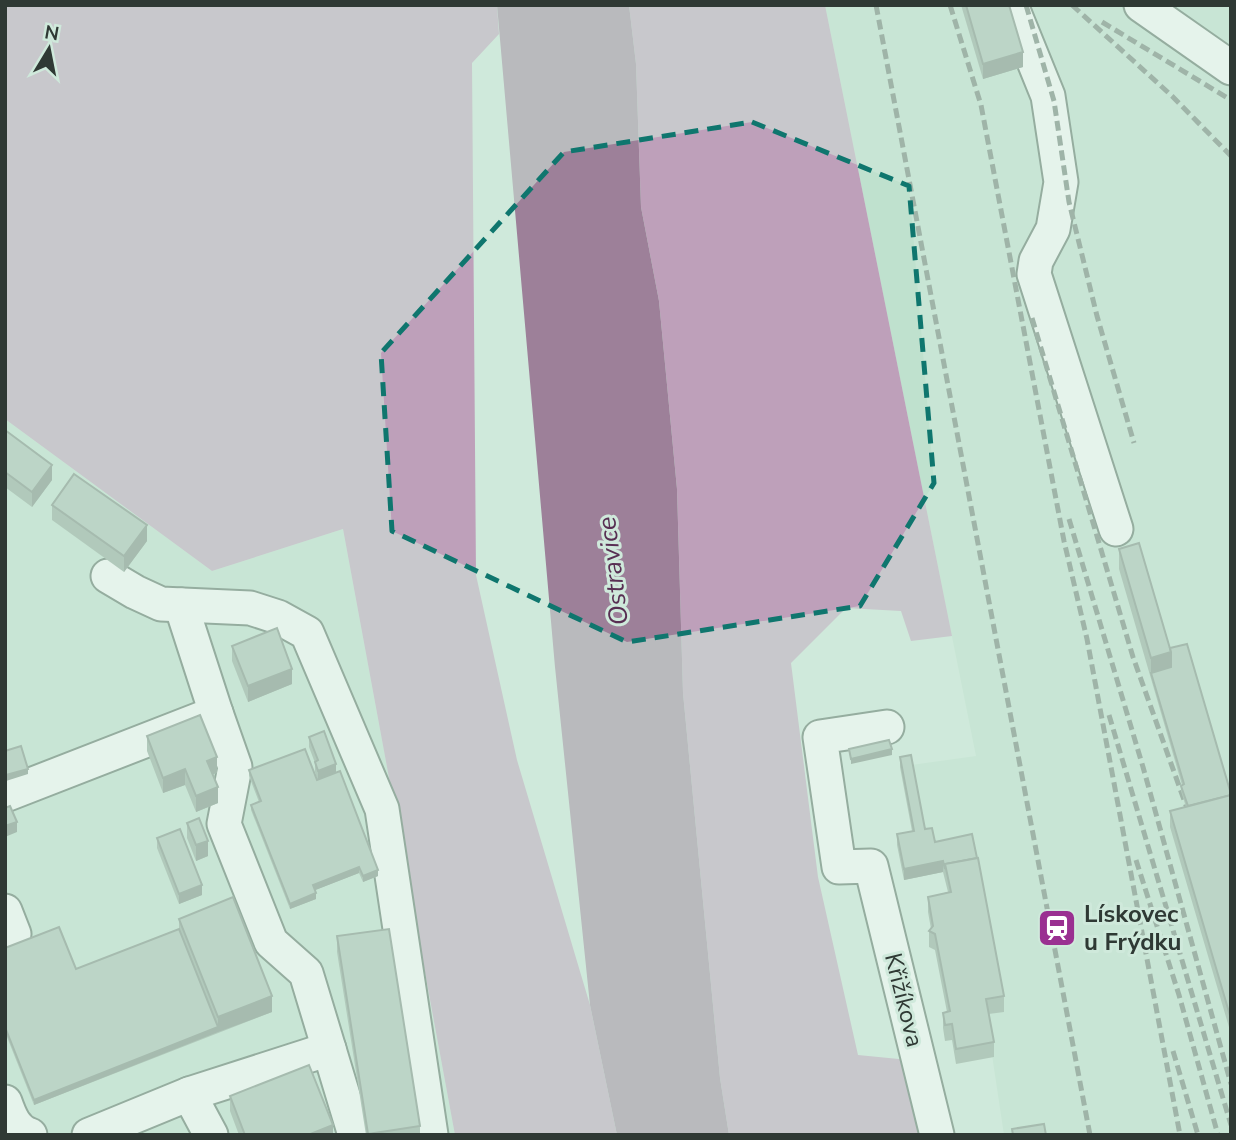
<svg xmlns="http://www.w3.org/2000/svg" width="1236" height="1140" viewBox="0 0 1236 1140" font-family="'Nunito Sans',sans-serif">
  <rect width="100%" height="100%" fill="#cfe9db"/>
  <!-- built -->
  <g fill="#bfe1ce">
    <path d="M825 5H1231V1135H1004L986 1015 1003 1011 973 845 935 852 925 839 911 765 976 756Z"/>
    <path d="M5 419 212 571 343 529 455 1135H5Z"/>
  </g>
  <!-- forest -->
  <g fill="#bea0ba">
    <path d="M5 5H497L499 34 472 63 476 575 517 760 590 1005 617 1135H455L343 529 212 571 5 419Z"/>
    <path d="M629 5H825L952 636 911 641 901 611 846 608 791 663 818 877 858 1055 909 1060 924 1135H729L720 1078 683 693 677 489 659 301 641 207 636 64Z"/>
  </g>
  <!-- water -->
  <path fill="#9d8099" d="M497 5H629L636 64 641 207 659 301 677 489 683 693 720 1078 729 1135H617L590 1005 555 667Z"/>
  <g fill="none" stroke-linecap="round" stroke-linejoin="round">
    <!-- minor casing -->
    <g stroke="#4e6458" stroke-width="37">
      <g id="minor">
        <path d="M1011 5 1048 96 1061 182 1053 229 1036 261 1034 274 1116 529"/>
        <path d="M1141 5 1231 68"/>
        <path d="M108 576 135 592 161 604 250 608 278 617 307 633 382 809 431 1135"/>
        <path d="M216 713 235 767 224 824 271 942 306 973 329 1049"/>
        <path d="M887 727 820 737 839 867 871 866 937 1135"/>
        <path d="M5 795 216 713 181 605"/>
        <path d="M5 911 14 934 5 938"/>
        <path d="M189 1094 329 1049 355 1135"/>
        <path d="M5 1102C10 1116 15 1130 30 1135"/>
        <path d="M89 1135 189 1094 211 1135"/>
      </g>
    </g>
    <!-- minor -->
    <use href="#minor" stroke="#fff" stroke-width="33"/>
    <!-- rail -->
    <g stroke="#65746c" stroke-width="5" stroke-dasharray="10 5" stroke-linecap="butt">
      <path d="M876 5 1090 1135"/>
      <path d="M950 5 981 105 1064 541 1087 639 1180 1135"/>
      <path d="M1026 5 1054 101 1069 202 1097 316 1134 443"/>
      <path d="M1072 5 1172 96 1231 156"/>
      <path d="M1102 22 1231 100"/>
      <path d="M1032 318 1133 657 1193 825"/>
      <path d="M1069 519 1143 767 1231 1084"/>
      <path d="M1109 715 1231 1125"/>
      <path d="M1136 860 1179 995 1218 1135"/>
      <path d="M1173 1051 1198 1135"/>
    </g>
  </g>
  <!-- wall -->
  <g fill="#8da396">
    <path d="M961 5H1009L1023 67 983 79Z"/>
    <path d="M5 430 52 480 32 507 5 487Z"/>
    <path d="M52 505 147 541 124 572 52 520Z"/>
    <path d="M1119 549 1170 648 1231 794V1034L1170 827V811L1186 807 1181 791V786L1182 785 1119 569Z"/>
    <path d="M232 646 292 684 248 702 232 661Z"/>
    <path d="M147 736 217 773 213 774 218 803 196 812 185 785 163 793 147 751Z"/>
    <path d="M309 737 336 772 378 876 363 882 359 873 315 890 316 899 290 909 251 810V805L259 802 249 776V770L317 779 315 772V763L309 747Z"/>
    <path d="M900 757 925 829 935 842 1004 996V1012L989 1014 994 1042V1057L956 1064 952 1040 945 1041 943 1028V1013L947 1012 935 950 929 947V931L931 929 928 912V897L948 892 943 872 904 880 897 845V834L912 831 900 767Z"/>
    <path d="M187 823 208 856 196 861 187 838Z"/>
    <path d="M157 838 202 895 179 904 157 848Z"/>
    <path d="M179 919 272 1012 34 1105 5 1032V948L76 969 179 929Z"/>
    <path d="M337 936 420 1126V1135H366L337 952Z"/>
    <path d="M230 1096 333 1135H239L230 1111Z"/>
  </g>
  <!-- shaded-wall -->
  <g fill="#73847a">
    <path d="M1023 52V67L983 79V64Z"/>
    <path d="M52 465V480L32 507V492Z"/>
    <path d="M147 525V541L124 572V556Z"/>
    <path d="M1171 652V673H1151V658Z"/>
    <path d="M292 669V684L248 702V686Z"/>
    <path d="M892 749V755L851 764V759Z"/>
    <path d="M217 757V773L207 776V761Z"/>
    <path d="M336 764V774L318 782V771Z"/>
    <path d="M28 769V774L6 781V775Z"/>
    <path d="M185 769V785L163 793V778Z"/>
    <path d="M218 787V803L196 812V796Z"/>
    <path d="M17 822V832L5 837V826Z"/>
    <path d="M208 841V856L196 861V845Z"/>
    <path d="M943 861V872L904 880V869Z"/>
    <path d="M359 867V873L313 891V885Z"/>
    <path d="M378 870V876L363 882V876Z"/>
    <path d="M202 885V895L179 904V894Z"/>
    <path d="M316 893V899L290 909V904Z"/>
    <path d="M272 996V1012L218 1032V1017Z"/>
    <path d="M218 1027V1032L34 1105V1100Z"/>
    <path d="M333 1125V1135H308Z"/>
  </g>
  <!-- building -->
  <g fill="#a4bdaf" stroke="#73847a" stroke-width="2">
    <path d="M966 5H1009L1023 52 983 64Z"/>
    <path d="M5 430 52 465 32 492 5 472Z"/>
    <path d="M74 474 147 525 124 556 52 505Z"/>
    <path d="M1139 543 1171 652 1151 658 1119 549Z"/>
    <path d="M277 628 292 669 248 686 232 646Z"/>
    <path d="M1187 644 1231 794V795L1188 806 1181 786 1184 784 1151 673 1171 667V652L1170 648Z"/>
    <path d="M200 715 217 757 207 761 218 787 196 796 185 769 163 778 147 736Z"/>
    <path d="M324 731 336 764 318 771 315 762 318 760 309 737Z"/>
    <path d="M889 740 892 749 851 759 849 749Z"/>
    <path d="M21 746 28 769 6 775 5 751Z"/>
    <path d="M305 749 317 780 340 771 378 870 363 876 359 867 313 885 316 893 290 904 251 805 261 801 249 770Z"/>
    <path d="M911 755 925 829 932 828 935 842 972 834 977 858 945 864V869L943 861 904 869 897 834 914 831 900 757Z"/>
    <path d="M1231 795V1019L1170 811Z"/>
    <path d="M10 806 17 822 5 826V808Z"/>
    <path d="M199 818 208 841 196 845 187 823Z"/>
    <path d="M180 829 202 885 179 894 157 838Z"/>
    <path d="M978 858 1004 996 986 999 994 1042 956 1049 952 1024 945 1025 943 1013 950 1011 935 934 929 931 933 926 928 897 951 892 945 864Z"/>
    <path d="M233 897 272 996 218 1017 179 919Z"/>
    <path d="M59 927 76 969 179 929 218 1027 34 1100 5 1027V948Z"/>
    <path d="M389 929 420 1126 368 1134 337 936Z"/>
    <path d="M309 1065 333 1125 308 1135H245L230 1096Z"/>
    <path d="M1044 1124 1046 1135H1013L1012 1129Z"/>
  </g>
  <!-- marked area -->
  <path d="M0 0H1236V1140H0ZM752 122 909 186 934 483 860 606 627 642 392 531 381 353 564 152Z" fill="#cfe9db" fill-opacity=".55" fill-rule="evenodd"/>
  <path fill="none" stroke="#0f766e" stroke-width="5" stroke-dasharray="14 9" stroke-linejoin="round" d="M752 122 909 186 934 483 860 606 627 642 392 531 381 353 564 152Z"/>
  <!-- icons -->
  <defs>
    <g id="station-square" transform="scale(2.0125)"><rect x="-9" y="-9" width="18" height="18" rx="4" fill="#9a3091" stroke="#cfe9db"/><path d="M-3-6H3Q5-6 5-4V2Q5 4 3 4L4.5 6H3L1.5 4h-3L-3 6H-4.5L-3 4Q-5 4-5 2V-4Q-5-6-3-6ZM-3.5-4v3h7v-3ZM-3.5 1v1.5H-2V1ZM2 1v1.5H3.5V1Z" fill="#fff"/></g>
  </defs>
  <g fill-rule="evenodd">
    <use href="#station-square" x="1057" y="928"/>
  </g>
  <g text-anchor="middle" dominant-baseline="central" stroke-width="6" stroke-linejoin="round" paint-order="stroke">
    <!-- poi labels -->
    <g font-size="24" font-weight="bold" fill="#2f3934" stroke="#cfe9db" text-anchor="start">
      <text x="1084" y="914">Lískovec<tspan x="1084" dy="28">u Frýdku</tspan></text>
    </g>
    <!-- street labels -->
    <g font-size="24" fill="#2f3934" stroke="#cfe9db">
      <text transform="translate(904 1000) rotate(76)">Křižíkova</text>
    </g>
    <!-- water labels -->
    <g font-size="26" font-style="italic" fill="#582f53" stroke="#cfe9db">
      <text transform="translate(613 571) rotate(-97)">Ostravice</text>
    </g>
  </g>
  <!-- border -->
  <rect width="1236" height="1140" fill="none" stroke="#2f3934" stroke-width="14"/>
  <!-- north arrow -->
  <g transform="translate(49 49) rotate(10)" stroke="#cfe9db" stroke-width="5" paint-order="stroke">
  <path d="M0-5L12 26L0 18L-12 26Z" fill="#2f3934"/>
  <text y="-10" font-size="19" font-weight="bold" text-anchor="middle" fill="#2f3934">N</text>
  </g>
</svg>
